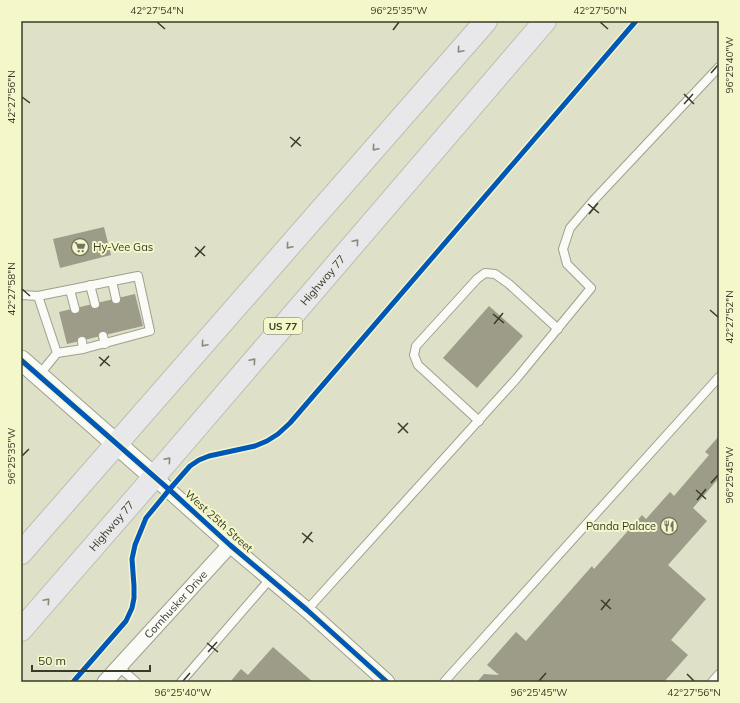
<svg xmlns="http://www.w3.org/2000/svg" width="740" height="703" viewBox="0 0 740 703" font-family="Mulish,sans-serif">
  <rect width="100%" height="100%" fill="#dee0c8"/>
  <!-- building -->
  <g fill="#9d9c89">
    <path d="M104 227 111 255 60 268 53 239Z"/>
    <path d="M135 294 143 326 67 344 59 312Z"/>
    <path d="M489 306 523 336 477 388 443 358Z"/>
    <path d="M719 436V478L693 508 707 521 668 565 706 599 671 640 688 655 664 682H477L484 674 499 675 487 665 516 632 526 641 592 566 594 569 642 515 646 519 670 492 674 496 709 455 705 452Z"/>
    <path d="M273 647 313 682H230L241 669 248 675Z"/>
  </g>
  <g fill="none" stroke-linecap="round" stroke-linejoin="round">
    <!-- service casing -->
    <g stroke="#9fa08e" stroke-width="10">
      <g id="service">
        <path d="M112 281 116 299"/>
        <path d="M90 285 95 304"/>
        <path d="M70 290 75 309"/>
        <path d="M21 295 38 296 57 353 39 375"/>
        <path d="M38 296 138 276 150 331 83 349 57 353"/>
        <path d="M103 336 105 344"/>
        <path d="M82 341 83 349"/>
        <path d="M479 421 418 365 414 355 416 346 477 279 485 273 495 274 509 284 558 329"/>
        <path d="M307 610 517 378 591 288 567 264 563 249 570 228 593 201 719 67"/>
        <path d="M119 667 136 682"/>
        <path d="M181 682 270 579"/>
        <path d="M444 682 719 377"/>
        <path d="M712 682 719 674"/>
      </g>
    </g>
    <!-- minor casing -->
    <g stroke="#9fa08e" stroke-width="17">
      <g id="minor">
        <path d="M154 477 230 545 307 610 387 682"/>
        <path id="s1" d="M105 682 230 545"/>
      </g>
    </g>
    <!-- tertiary casing -->
    <g stroke="#9fa08e" stroke-width="21">
      <path id="tertiary" d="M21 360 154 477"/>
    </g>
    <!-- trunk casing -->
    <g stroke="#bdbeb1" stroke-width="24">
      <g id="trunk">
        <path d="M21 553 486 21"/>
        <path id="s2" d="M21 630 154 477 545 21"/>
      </g>
    </g>
    <!-- service -->
    <use href="#service" stroke="#fafaf7" stroke-width="8"/>
    <!-- minor -->
    <use href="#minor" stroke="#fafaf7" stroke-width="15"/>
    <!-- tertiary -->
    <use href="#tertiary" stroke="#fafaf7" stroke-width="19"/>
    <!-- trunk -->
    <use href="#trunk" stroke="#e8e8ea" stroke-width="22"/>
    <!-- cycleway casing -->
    <g stroke="#f4f7c9" stroke-width="8">
      <g id="cycleway">
        <path d="M21 360 173 493 230 545 307 610 387 682"/>
        <path d="M73 682 126 621 132 608 134 598V586L132 559 135 545 146 518 169 490 190 466 199 460 209 456 255 446 267 441 278 434 290 423 636 21"/>
      </g>
    </g>
    <!-- cycleway -->
    <use href="#cycleway" stroke="#0057b8" stroke-width="5"/>
  </g>
  <!-- one-way arrows -->
  <defs><path id="oneway-chevron" d="M-2-3.5L2.5 0L-2 3.5" fill="none" stroke-width="1.6" stroke-linecap="round" stroke-linejoin="round"/></defs>
  <g stroke="#888980">
    <use href="#oneway-chevron" transform="translate(460 50) rotate(131)"/>
    <use href="#oneway-chevron" transform="translate(375 148) rotate(131)"/>
    <use href="#oneway-chevron" transform="translate(356 242) rotate(-49)"/>
    <use href="#oneway-chevron" transform="translate(289 246) rotate(131)"/>
    <use href="#oneway-chevron" transform="translate(204 344) rotate(131)"/>
    <use href="#oneway-chevron" transform="translate(253 361) rotate(-49)"/>
    <use href="#oneway-chevron" transform="translate(168 460) rotate(-49)"/>
    <use href="#oneway-chevron" transform="translate(47 601) rotate(-49)"/>
  </g>
  <!-- ticks -->
  <path fill="none" stroke="#393b29" stroke-width="1.5" d="M157 22 165 29M600 22 608 29M393 30 399 22M711 73 718 65M684 94 694 104M22 97 30 103M684 104 693 94M290 137 301 146M291 147 300 137M588 204 599 213M589 214 598 203M195 247 205 256M195 257 205 246M22 289 30 296M710 310 718 317M493 314 504 323M494 324 503 313M99 357 110 366M100 366 109 356M398 423 408 433M398 433 408 423M22 456 29 449M711 483 718 475M696 490 706 499M697 500 706 489M302 533 313 542M303 543 312 532M601 600 611 609M601 610 610 599M207 643 218 652M208 652 217 642M687 674 694 681M183 681 190 673M539 681 546 673"/>
  <!-- icons -->
  <defs>
    <g id="supermarket-ring" transform="scale(0.9)"><circle r="9.5" fill="#f4f7c9" stroke="#737561" stroke-width="1.5"/><path d="M-6-5.5h2.5l.6 2H6L4.5 2H-2.5L-4.4-4H-6ZM-1.5 3.2a1.3 1.3 0 1 0 .1 0ZM3 3.2a1.3 1.3 0 1 0 .1 0Z" fill="#737561"/></g>
    <g id="restaurant-ring" transform="scale(0.9)"><circle r="9.5" fill="#f4f7c9" stroke="#737561" stroke-width="1.5"/><path d="M-5-6h1v4h1v-4h1v4h1v-4h1v5L-1.5 .5V6h-2V.5L-5-1ZM5-6V6H3V1.5H1.5Q1.5-4 5-6Z" fill="#737561"/></g>
  </defs>
  <g fill-rule="evenodd">
    <use href="#supermarket-ring" x="80" y="247"/>
    <use href="#restaurant-ring" x="669" y="526"/>
  </g>
  <g text-anchor="middle" dominant-baseline="central" stroke-width="4" stroke-linejoin="round" paint-order="stroke">
    <!-- shield labels -->
    <rect fill="#f4f7c9" stroke="#717359" stroke-width="1" x="264" y="318" width="38" height="16" rx="3"/>
    <g font-size="10" font-weight="bold" fill="#393b29">
      <text x="283" y="326">US 77</text>
    </g>
    <!-- poi labels -->
    <g font-size="11" fill="#393b29" stroke="#f4f7c9" text-anchor="start">
      <text x="93" y="247">Hy-Vee Gas</text>
      <text x="656" y="526" text-anchor="end">Panda Palace</text>
    </g>
    <!-- street labels -->
    <g font-size="11" fill="#393b29" stroke="#f4f7c9">
      <text stroke="none"><textPath href="#s2" startOffset="462">Highway 77</textPath></text>
      <text transform="translate(219 521) rotate(42)">West 25th Street</text>
      <text stroke="none"><textPath href="#s2" startOffset="138">Highway 77</textPath></text>
      <text stroke="none"><textPath href="#s1" startOffset="105">Cornhusker Drive</textPath></text>
    </g>
  </g>
  <!-- border -->
  <rect width="740" height="703" fill="none" stroke="#f4f7c9" stroke-width="44"/>
  <!-- scale -->
  <path d="M32 665v6h118v-6" fill="none" stroke="#393b29" stroke-width="2"/>
  <text x="38" y="665" font-size="12" fill="#393b29" stroke="#f4f7c9" stroke-width="3" paint-order="stroke">50 m</text>
  <rect x="22" y="22" width="696" height="659" fill="none" stroke="#393b29" stroke-width="1.5"/>
  <g font-size="10" text-anchor="middle" fill="#393b29">
    <text x="157" y="14">42°27'54"N</text>
    <text x="399" y="14">96°25'35"W</text>
    <text x="600" y="14">42°27'50"N</text>
    <text transform="translate(729 65) rotate(-90)" y="4">96°25'40"W</text>
    <text transform="translate(11 97) rotate(-90)" y="4">42°27'56"N</text>
    <text transform="translate(11 289) rotate(-90)" y="4">42°27'58"N</text>
    <text transform="translate(729 317) rotate(-90)" y="4">42°27'52"N</text>
    <text transform="translate(11 456) rotate(-90)" y="4">96°25'35"W</text>
    <text transform="translate(729 475) rotate(-90)" y="4">96°25'45"W</text>
    <text x="183" y="696">96°25'40"W</text>
    <text x="539" y="696">96°25'45"W</text>
    <text x="694" y="696">42°27'56"N</text>
  </g>
</svg>
